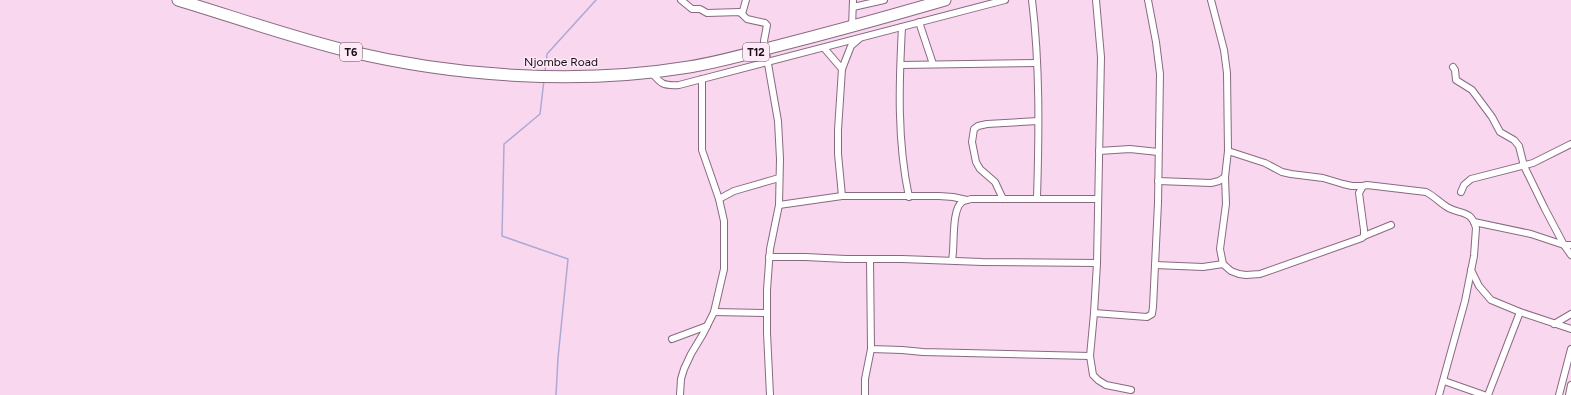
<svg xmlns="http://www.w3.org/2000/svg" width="1571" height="395" viewBox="0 0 1571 395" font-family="Figtree,sans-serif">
  <rect width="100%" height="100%" fill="#f9d7ef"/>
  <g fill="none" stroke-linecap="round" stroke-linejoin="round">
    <!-- stream -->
    <g stroke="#ada9d2" stroke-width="1.5">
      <path d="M545 72 547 54 596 0"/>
      <path d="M544 80 540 114 504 144 502 236 568 259 558 358 556 395"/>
    </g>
    <!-- minor casing -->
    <g stroke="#886a80" stroke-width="8">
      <g id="minor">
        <path d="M681 0 692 9H700L707 13 740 12 747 19 765 23 767 25 764 41 778 121 780 159 779 205 770 249 767 290V333L770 395"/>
        <path d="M1032 0C1040 65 1039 133 1037 198"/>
        <path d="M1096 0 1101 57 1097 263 1094 313 1090 356 1093 375 1098 380 1106 385 1131 390"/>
        <path d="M853 7 884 0"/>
        <path d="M742 14 746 0"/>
        <path d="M919 22 933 64"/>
        <path d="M852 27 853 0"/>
        <path d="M902 27C899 83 897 141 909 197"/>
        <path d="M824 48 842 69"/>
        <path d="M901 65 1037 63"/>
        <path d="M1453 67 1455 70 1456 80 1472 90 1492 117 1500 132 1514 140 1519 146 1524 166 1545 209 1564 245 1571 255"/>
        <path d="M651 72C661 84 663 86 679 85L1005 0"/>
        <path d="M1099 151 1130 149 1158 152"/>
        <path d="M1228 151 1265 163 1282 172 1291 174 1323 178 1343 184 1352 186H1363"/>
        <path d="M1225 177 1226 204 1220 249 1223 264 1231 271 1239 274 1246 275 1260 274 1362 238 1364 236V230L1359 193 1363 186 1367 185 1426 192C1434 196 1439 202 1447 207 1460 215 1471 209 1476 228L1474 256 1465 301 1439 395"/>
        <path d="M1158 181 1211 183 1219 181 1225 177 1228 151 1227 73 1224 50 1211 0"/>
        <path d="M1461 192 1464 185 1471 179 1533 163 1571 144"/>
        <path d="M842 196 838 154V130L842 69 851 46 859 39"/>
        <path d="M719 199 734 191 779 178"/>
        <path d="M1003 199 995 182 980 169 976 162 972 142 974 129 978 126 987 124 1038 121"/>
        <path d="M779 205 842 196H939L953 197 967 200"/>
        <path d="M1474 222 1531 234 1564 245H1571"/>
        <path d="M1364 236 1391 225"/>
        <path d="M769 257H805L846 259H902L982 262 1097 263"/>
        <path d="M870 259 871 349 902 350 923 352 1090 356"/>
        <path d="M952 260C955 247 951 210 962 202 965 200 969 200 971 199H1098"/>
        <path d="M1155 265 1203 267 1223 264"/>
        <path d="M1471 270 1479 286 1491 300 1520 312 1571 329"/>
        <path d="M714 312 766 313"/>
        <path d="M1094 313 1147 317 1152 314 1153 307 1158 203 1160 74 1156 42 1148 0"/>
        <path d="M1554 324 1571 314"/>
        <path d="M672 339 707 326"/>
        <path d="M1444 381 1484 395"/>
        <path d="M680 395 681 379 684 369 691 354 703 334 714 312 724 269V221L719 199 702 150V79"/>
        <path d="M865 395V379L871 349"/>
        <path d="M1488 395 1520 312"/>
        <path d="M1559 395 1571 349"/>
        <path d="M1569 395 1571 385"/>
      </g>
    </g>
    <!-- trunk casing -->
    <g stroke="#886a80" stroke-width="13">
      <path id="trunk" d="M178 0C234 17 291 37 348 51 456 77 579 85 689 67 720 62 751 53 781 45 836 31 890 16 945 0"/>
    </g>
    <!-- minor -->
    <use href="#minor" stroke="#fff" stroke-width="6"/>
    <!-- trunk -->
    <use href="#trunk" stroke="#fff" stroke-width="11"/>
  </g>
  <g text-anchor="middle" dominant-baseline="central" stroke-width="3" stroke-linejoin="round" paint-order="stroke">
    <!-- shield labels -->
    <g fill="#fee9f7" stroke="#5e505a" stroke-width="1">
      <rect x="340" y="43" width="22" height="18" rx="3"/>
      <rect x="743" y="43" width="26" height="18" rx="3"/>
    </g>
    <g font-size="11" font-weight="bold" fill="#190e16">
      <text x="351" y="52">T6</text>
      <text x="756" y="52">T12</text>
    </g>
    <!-- street labels -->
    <g font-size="12" fill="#190e16" stroke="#fee9f7">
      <text x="561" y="62">Njombe Road</text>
    </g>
  </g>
</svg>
